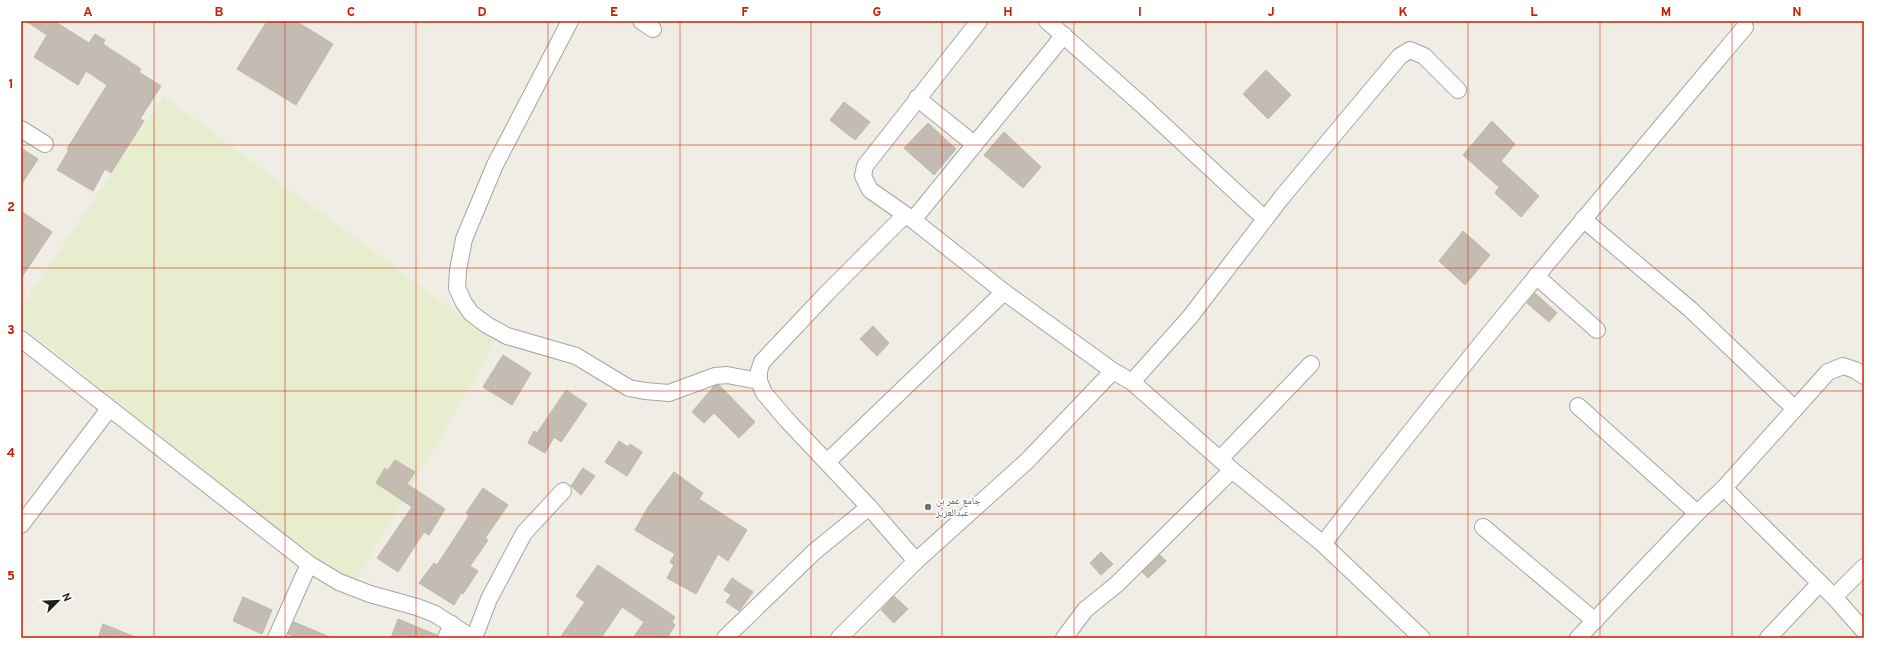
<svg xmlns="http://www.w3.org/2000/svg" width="1885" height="659" viewBox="0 0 1885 659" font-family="Overpass,'Noto Naskh Arabic',sans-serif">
  <rect width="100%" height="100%" fill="#efede4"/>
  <!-- farmland -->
  <path fill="#e7eecf" d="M164 96 495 342 432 452 351 587 21 325V308Z"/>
  <!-- building -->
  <g fill="#c4bcb3" stroke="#c1b6a6">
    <path d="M26 21H54L89 43 95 34 105 40 103 44 141 69 139 72 161 86 140 119 144 121 111 173 105 169 93 191 57 170 69 150 67 149 107 85 86 71 78 85 34 57 47 35Z"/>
    <path d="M267 21H296L333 44 296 105 237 69Z"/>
    <path d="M1266 70 1291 95 1268 119 1243 94Z"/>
    <path d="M844 102 870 122 855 140 830 120Z"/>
    <path d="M1492 121 1515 144 1501 161 1539 196 1521 217 1495 193 1499 187 1463 155Z"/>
    <path d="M928 123 956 149 934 175 904 148Z"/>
    <path d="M1004 132 1041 167 1023 188 984 155Z"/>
    <path d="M21 148 38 159 21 185Z"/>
    <path d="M21 211 52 232 21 278Z"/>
    <path d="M1463 231 1490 255 1465 285 1439 261Z"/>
    <path d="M1535 293 1557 313 1549 322 1527 303Z"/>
    <path d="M873 326 889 343 877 356 860 339Z"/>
    <path d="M503 355 531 373 512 405 483 387Z"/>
    <path d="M719 385 755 422 739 438 714 413 704 423 692 412 714 386Z"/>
    <path d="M566 390 587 404 561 442 554 437 545 453 528 443 534 431 537 433Z"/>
    <path d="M619 441 628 447 630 444 642 452 627 476 605 462Z"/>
    <path d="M395 460 415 472 407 484 445 509 429 535 424 532 398 572 377 558 412 507 376 483 385 468 388 470Z"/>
    <path d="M583 468 595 476 581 495 571 486Z"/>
    <path d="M674 472 703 493 699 499 747 530 728 561 718 554 696 594 667 578 674 565 670 562 675 554 635 530 648 507Z"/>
    <path d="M483 488 508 505 485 538 488 540 470 566 478 571 463 594 461 593 454 605 419 583 434 563 437 565 469 516 466 513Z"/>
    <path d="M1101 552 1113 564 1101 575 1090 563Z"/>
    <path d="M1160 555 1166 561 1148 578 1142 572Z"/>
    <path d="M598 565 675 617 672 622 675 625 667 638H633L644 622 622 607 601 638H560L585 602 576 596Z"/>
    <path d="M732 578 753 592 739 611 726 602 731 595 724 590Z"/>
    <path d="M894 596 908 609 894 623 881 610Z"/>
    <path d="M243 597 272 610 262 634 233 621Z"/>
    <path d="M398 619 437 635V638H391Z"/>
    <path d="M294 622 332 638H298L288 634Z"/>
    <path d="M103 624 135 637V638H98Z"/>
  </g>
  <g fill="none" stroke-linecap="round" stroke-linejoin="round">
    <!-- minor casing -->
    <g stroke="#a5a5a5" stroke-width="18">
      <g id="minor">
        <path d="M570 21 495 165 464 239 458 270 457 288 464 303 471 313 487 325 507 336 576 356 629 388 645 391 669 393 715 376 727 375 759 381"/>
        <path d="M641 21 653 29"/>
        <path d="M979 21 865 166 863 176 870 190 913 220 1004 292 1113 371 1132 382 1232 470 1323 544 1422 638"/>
        <path d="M1047 21 1141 104 1265 219"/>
        <path d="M917 98 974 144"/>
        <path d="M21 129 45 144"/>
        <path d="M905 215 827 293 762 362 759 371V381L764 393 786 419 869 507 916 561"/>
        <path d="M1583 219 1690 309 1795 409"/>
        <path d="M913 220 1064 35"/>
        <path d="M1536 276 1597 330"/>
        <path d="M21 339 309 564 339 582 370 594 417 607 435 614 472 638"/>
        <path d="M1132 382 1190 317 1282 197 1400 56 1410 50 1424 56 1458 90"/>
        <path d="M1578 406 1697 513"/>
        <path d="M1220 459 1311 364"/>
        <path d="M827 462 1004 292"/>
        <path d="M1724 488 1834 597 1864 631"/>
        <path d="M21 525 109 409"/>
        <path d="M1483 527 1595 621"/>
        <path d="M1323 544C1458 367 1602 197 1745 27"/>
        <path d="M1834 597 1864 567"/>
        <path d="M276 638 309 564"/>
        <path d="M446 638 452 624"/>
        <path d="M474 638 489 599 524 533 563 491"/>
        <path d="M725 638 814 552 869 507"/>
        <path d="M839 638 916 561 1027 461 1113 371"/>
        <path d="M1064 638 1085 610 1117 584 1232 470"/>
        <path d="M1578 638 1697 513 1724 488 1828 372 1843 366 1855 370 1864 376"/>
        <path d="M1768 638 1820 583"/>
      </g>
    </g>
    <!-- minor -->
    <use href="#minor" stroke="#fff" stroke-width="16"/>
  </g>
  <!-- grid -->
  <path fill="none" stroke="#cc1e00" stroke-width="1" stroke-opacity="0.55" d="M154 21V638M285 21V638M416 21V638M548 21V638M680 21V638M811 21V638M942 21V638M1074 21V638M1206 21V638M1337 21V638M1468 21V638M1600 21V638M1732 21V638M21 145H1864M21 268H1864M21 391H1864M21 514H1864"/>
  <!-- markers -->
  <circle fill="#6b7280" stroke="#fff" stroke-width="1.5" cx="928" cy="507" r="4"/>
  <g text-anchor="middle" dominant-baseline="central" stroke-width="3" stroke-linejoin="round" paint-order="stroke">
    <!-- worship labels -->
    <g font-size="10" fill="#5b616d" stroke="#fff" text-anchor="start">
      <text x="936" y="501">جامع عمر بن<tspan x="936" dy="12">عبدالعزيز</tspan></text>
    </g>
  </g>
  <!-- border -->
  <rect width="1885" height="659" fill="none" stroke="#ffffff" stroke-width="44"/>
  <!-- north arrow -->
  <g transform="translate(58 601) rotate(66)" stroke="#ffffff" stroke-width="3" paint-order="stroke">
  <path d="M0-3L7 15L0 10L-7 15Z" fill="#1e1e1e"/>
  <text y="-6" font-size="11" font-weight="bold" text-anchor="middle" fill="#1e1e1e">N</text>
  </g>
  <rect x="22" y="22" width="1841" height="615" fill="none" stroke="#cc1e00" stroke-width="1.5"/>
  <g font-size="13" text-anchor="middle" font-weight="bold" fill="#cc1e00">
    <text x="88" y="16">A</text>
    <text x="219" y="16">B</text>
    <text x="351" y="16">C</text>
    <text x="482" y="16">D</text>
    <text x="614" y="16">E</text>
    <text x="745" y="16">F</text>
    <text x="877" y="16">G</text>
    <text x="1008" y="16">H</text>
    <text x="1140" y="16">I</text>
    <text x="1271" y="16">J</text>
    <text x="1403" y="16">K</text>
    <text x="1534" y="16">L</text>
    <text x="1666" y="16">M</text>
    <text x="1797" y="16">N</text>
    <text x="11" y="88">1</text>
    <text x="11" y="211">2</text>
    <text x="11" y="334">3</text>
    <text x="11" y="457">4</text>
    <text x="11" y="580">5</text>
  </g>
</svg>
